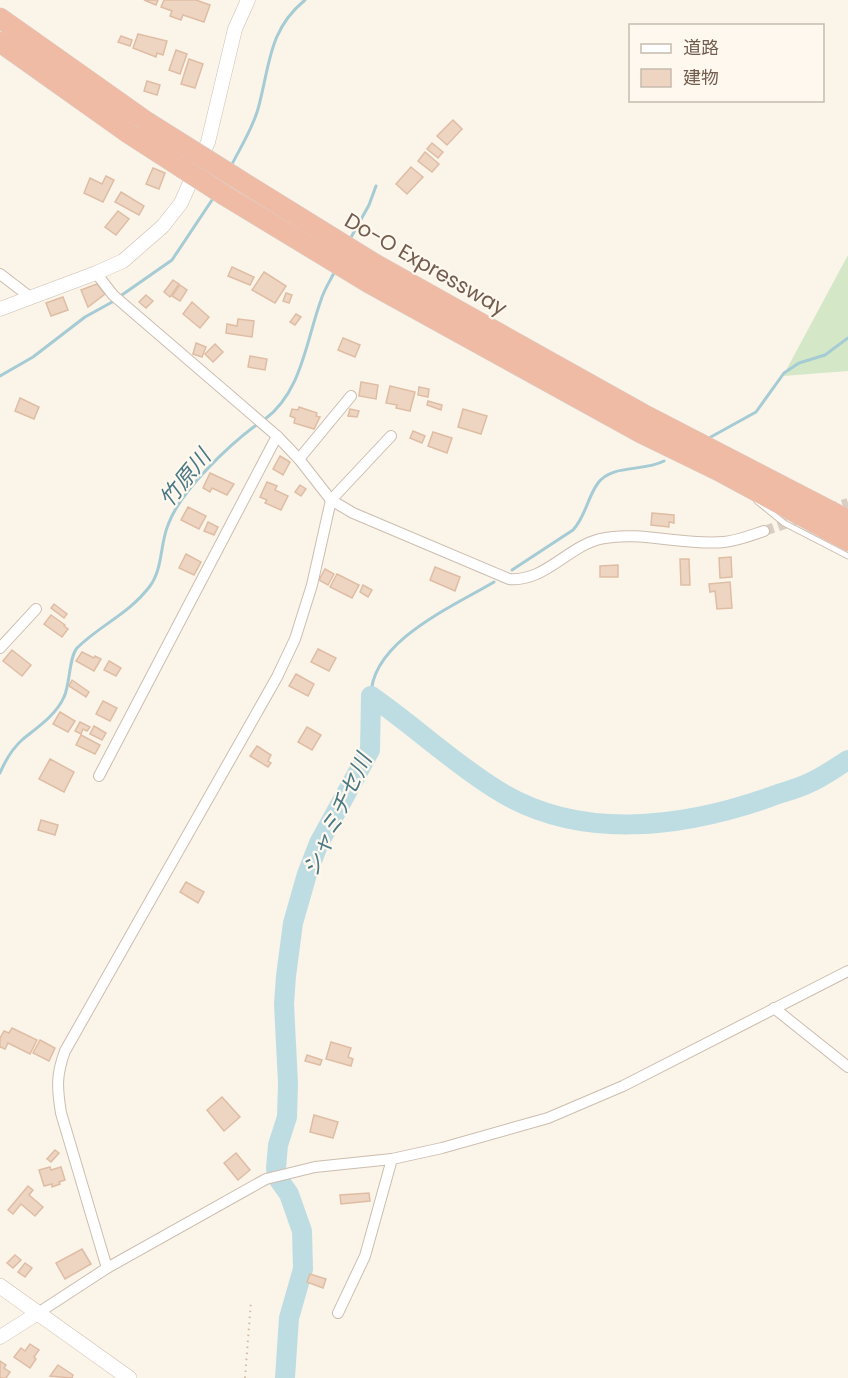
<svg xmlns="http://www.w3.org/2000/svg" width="848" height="1378" viewBox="0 0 848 1378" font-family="Poppins,'Noto Sans JP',sans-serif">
  <rect width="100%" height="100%" fill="#fbf4e9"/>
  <!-- green -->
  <path fill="#d4e8c8" d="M848 255V371L783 376Z"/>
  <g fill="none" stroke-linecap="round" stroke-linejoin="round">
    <!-- stream -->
    <g stroke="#a5cbd4" stroke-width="3">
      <path d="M230 168C240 148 252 130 258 109 270 66 268 30 305 0"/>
      <path d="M349 241 369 205 376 186"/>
      <path d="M119 297 172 260 214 197"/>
      <path d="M0 376 33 357 85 317 114 301"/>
      <path d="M264 420C302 392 306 341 321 300 324 290 330 281 335 271"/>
      <path d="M709 438 756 412 784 373 799 363 825 355 848 338"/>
      <path d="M512 570 573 530C586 516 587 498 598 483 612 464 643 472 664 461"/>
      <path d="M371 696C371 641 454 606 494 582"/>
      <path d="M0 773C5 761 14 747 23 739 38 727 56 715 64 697 70 685 69 657 77 648 100 625 129 614 150 586 163 568 160 544 168 525 180 491 229 445 259 423"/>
    </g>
    <!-- river -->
    <g stroke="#bedde3" stroke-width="20">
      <path d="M371 696C413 725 451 761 494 788 577 842 682 828 770 797 783 792 797 789 809 783 823 777 835 768 848 760"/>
      <path d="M285 1378 289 1318 303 1269 302 1231 289 1194 277 1177 276 1168 278 1145 287 1117 288 1083 284 1004 286 976 293 923 307 874 319 843 370 750 371 696"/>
    </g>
  </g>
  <!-- building -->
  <g fill="#eed5c2" stroke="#dfbda4" stroke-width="1.5">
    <path d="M144 0H158L156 5Z"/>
    <path d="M164 0H196L210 5 204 22 183 15 181 20 170 16 172 11 161 7Z"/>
    <path d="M138 34 167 41 163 55 157 53 156 57 133 48Z"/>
    <path d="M121 36 132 40 130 46 118 42Z"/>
    <path d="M176 50 187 54 180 74 169 70Z"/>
    <path d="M189 59 203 64 195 88 181 84Z"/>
    <path d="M147 81 160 85 157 95 144 91Z"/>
    <path d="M453 120 462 129 447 145 437 136Z"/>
    <path d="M432 143 443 152 438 158 427 149Z"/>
    <path d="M425 152 439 164 432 172 418 161Z"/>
    <path d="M411 167 423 177 407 194 396 184Z"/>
    <path d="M153 168 165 173 159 189 146 184Z"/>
    <path d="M106 176 114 180 103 202 84 193 90 178 102 184Z"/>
    <path d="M121 192 144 206 139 215 115 202Z"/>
    <path d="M118 211 129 219 116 235 105 227Z"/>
    <path d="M232 267 254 277 250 285 228 276Z"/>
    <path d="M264 272 286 286 275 303 252 290Z"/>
    <path d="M173 280 179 284 170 297 164 292Z"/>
    <path d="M97 284 105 294 88 307 81 290Z"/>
    <path d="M180 285 187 290 180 301 172 296Z"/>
    <path d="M286 293 292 295 289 303 283 301Z"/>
    <path d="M146 295 153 301 146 308 139 302Z"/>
    <path d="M63 297 68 310 51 316 46 303Z"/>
    <path d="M192 302 209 317 200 328 183 314Z"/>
    <path d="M296 314 301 317 295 325 290 322Z"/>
    <path d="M238 319 254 321 252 337 226 333 227 324 237 326Z"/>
    <path d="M343 338 360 345 355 357 338 350Z"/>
    <path d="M196 343 206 347 202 357 193 354Z"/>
    <path d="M215 344 223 352 213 362 205 354Z"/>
    <path d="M250 356 267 359 265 370 248 367Z"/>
    <path d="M361 382 378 385 376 399 359 396Z"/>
    <path d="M390 386 415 392 410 411 396 408 397 405 386 403Z"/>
    <path d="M419 387 429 389 428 397 418 395Z"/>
    <path d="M20 398 39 407 34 419 15 411Z"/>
    <path d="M428 401 442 405 441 410 427 405Z"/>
    <path d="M299 407 317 413 316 416 320 417 314 429 294 423 295 418 290 416 292 409 298 410Z"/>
    <path d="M350 409 359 411 357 417 348 416Z"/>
    <path d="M463 409 487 416 481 434 458 427Z"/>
    <path d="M413 431 425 436 422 443 410 438Z"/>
    <path d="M433 432 452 438 447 453 428 446Z"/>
    <path d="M280 456 290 462 283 475 273 469Z"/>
    <path d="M210 473 234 484 227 495 212 488 210 492 203 488Z"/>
    <path d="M267 482 277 486 275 490 288 496 281 510 265 503 267 500 260 497Z"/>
    <path d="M300 485 306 489 301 496 295 492Z"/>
    <path d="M188 507 206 516 199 529 181 520Z"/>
    <path d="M652 513 674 515V523L669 522V527L651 525Z"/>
    <path d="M208 522 218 527 214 535 204 531Z"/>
    <path d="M186 554 201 562 194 575 179 568Z"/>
    <path d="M731 557 732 577 720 578 719 558Z"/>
    <path d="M680 559H689L690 585H681Z"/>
    <path d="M618 565V577H600V566Z"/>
    <path d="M435 567 460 577 455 591 430 580Z"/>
    <path d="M325 569 334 574 328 585 319 580Z"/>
    <path d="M337 574 359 585 352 598 330 587Z"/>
    <path d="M730 582 732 608 717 609 715 591 710 592 709 584Z"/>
    <path d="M363 585 372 590 368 597 360 592Z"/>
    <path d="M54 604 67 614 64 618 51 608Z"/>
    <path d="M51 615 65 625 64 626 68 629 62 637 44 624Z"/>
    <path d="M318 649 336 658 329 671 311 662Z"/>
    <path d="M12 650 31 665 22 676 3 661Z"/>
    <path d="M82 652 94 658 95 656 101 659 94 671 76 661Z"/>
    <path d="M109 661 121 668 116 676 104 670Z"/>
    <path d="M296 674 314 684 308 696 289 686Z"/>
    <path d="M72 680 89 692 86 697 69 686Z"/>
    <path d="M103 701 117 708 110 721 96 714Z"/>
    <path d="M60 712 75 721 68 732 53 724Z"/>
    <path d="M80 722 90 727 87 731 83 729 81 734 75 731Z"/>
    <path d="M94 726 106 733 102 740 90 734Z"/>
    <path d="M307 727 321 735 312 750 298 742Z"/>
    <path d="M81 735 100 745 95 754 76 745Z"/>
    <path d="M257 746 271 755 268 761 271 763 268 767 250 756Z"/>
    <path d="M50 759 74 772 64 792 39 779Z"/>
    <path d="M41 820 58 825 55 835 38 830Z"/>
    <path d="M186 882 204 892 198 903 180 892Z"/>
    <path d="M12 1028 37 1040 30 1054 8 1043 5 1049 0 1047V1038L4 1031 9 1033Z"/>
    <path d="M40 1040 55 1048 49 1061 33 1053Z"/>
    <path d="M331 1042 351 1048 348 1057 353 1059 351 1066 326 1059Z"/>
    <path d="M307 1055 322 1060 320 1065 305 1061Z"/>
    <path d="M222 1097 240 1117 224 1131 207 1110Z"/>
    <path d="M314 1115 338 1122 333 1138 310 1132Z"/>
    <path d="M55 1150 59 1153 51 1162 47 1159Z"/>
    <path d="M236 1153 250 1170 238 1180 224 1163Z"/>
    <path d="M50 1167 51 1170 61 1167 65 1180 59 1182 60 1184 52 1187V1184L44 1186 39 1170Z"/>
    <path d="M28 1186 33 1190 29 1195 43 1207 35 1216 21 1204 13 1214 8 1210Z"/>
    <path d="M369 1193 370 1201 341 1204 340 1195Z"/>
    <path d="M82 1249 91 1264 65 1279 56 1263Z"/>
    <path d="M15 1255 21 1260 13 1268 7 1263Z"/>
    <path d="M25 1263 32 1268 25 1277 18 1272Z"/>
    <path d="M310 1274 326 1279 323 1288 307 1282Z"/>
    <path d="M30 1344 39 1350 34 1357 36 1359 30 1368 14 1357 21 1348 25 1351Z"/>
    <path d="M0 1361 6 1365 4 1368 10 1372 6 1378H0Z"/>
    <path d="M58 1365 73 1375 72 1378 50 1376Z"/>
  </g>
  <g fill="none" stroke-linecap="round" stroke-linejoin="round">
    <!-- minor-tunnel -->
    <g stroke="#d9cec2" stroke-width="10" stroke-dasharray="10 5" stroke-linecap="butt">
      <path d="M828 509 848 503"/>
      <path d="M764 531 805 517"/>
    </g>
    <!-- service casing -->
    <g stroke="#ccbdaf" stroke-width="7">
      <path id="service" d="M757 501 784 523 848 556"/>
    </g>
    <!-- minor casing -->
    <g stroke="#ccbdaf" stroke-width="12">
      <g id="minor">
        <path d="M96 273 113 295 277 436 299 459 331 500 353 513 509 579C545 582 567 547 600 539 639 530 684 546 724 542 737 541 752 535 764 531"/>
        <path d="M0 274 30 297"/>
        <path d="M299 459 351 396"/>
        <path d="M0 648 36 609"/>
        <path d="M99 776 277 436"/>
        <path d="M774 1008 848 1067"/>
        <path d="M107 1268 61 1113C57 1088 56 1075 65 1051L277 677 295 639 312 585 331 500 391 436"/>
        <path d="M38 1313 107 1268 266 1179 315 1167 392 1159 442 1148 548 1118 623 1086 848 971"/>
        <path d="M338 1313 365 1256 392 1159"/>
      </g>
    </g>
    <!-- tertiary casing -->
    <g stroke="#ccbdaf" stroke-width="15">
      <g id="tertiary">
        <path d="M0 309 96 273 123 261 163 226 181 203 208 142 235 29 248 0"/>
        <path d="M0 1337 38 1313"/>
      </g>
    </g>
    <!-- secondary casing -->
    <g stroke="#d1bfb0" stroke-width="16">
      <path id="secondary" d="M0 1286 129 1378"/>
    </g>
    <!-- motorway casing -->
    <g stroke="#d8d2cd" stroke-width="21">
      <g id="motorway">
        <path d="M0 18 147 122"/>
        <path d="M0 42 128 133"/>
        <path d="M233 176 375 264 643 414 848 520"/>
        <path d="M224 195 369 283 641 433 719 471 848 541"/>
      </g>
    </g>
    <!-- path -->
    <path stroke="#d3b9a5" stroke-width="2" stroke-dasharray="1.5 4.5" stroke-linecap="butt" d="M245 1378 251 1301"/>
    <!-- service -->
    <use href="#service" stroke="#fff" stroke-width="5"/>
    <!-- minor -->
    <use href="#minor" stroke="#fff" stroke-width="10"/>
    <!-- tertiary -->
    <use href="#tertiary" stroke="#fff" stroke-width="14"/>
    <!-- secondary -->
    <use href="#secondary" stroke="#fff" stroke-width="15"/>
    <!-- motorway -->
    <use href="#motorway" stroke="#f0bba5" stroke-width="20"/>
    <!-- motorway-bridge casing -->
    <g stroke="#d8d2cd" stroke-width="21" stroke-linecap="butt">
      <g id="motorway-bridge">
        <path d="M147 122 233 176"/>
        <path d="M128 133 224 195"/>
      </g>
    </g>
    <!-- motorway-bridge -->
    <use href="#motorway-bridge" stroke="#f0bba5" stroke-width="20"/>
  </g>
  <g text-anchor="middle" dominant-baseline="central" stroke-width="4.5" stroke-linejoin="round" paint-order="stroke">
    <!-- street labels -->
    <g font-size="21" fill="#735d4e" stroke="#fef8ef">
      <text transform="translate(426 264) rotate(30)">Do-O Expressway</text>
    </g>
    <!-- water labels -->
    <g font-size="22" font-style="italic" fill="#4a7985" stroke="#fef8ef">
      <text transform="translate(185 478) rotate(-51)">竹原川</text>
      <text transform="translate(337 815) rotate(-65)">シャミチセ川</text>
    </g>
  </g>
  <!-- legend -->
  <rect x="629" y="24" width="195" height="78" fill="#fef8ef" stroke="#c6baaf" stroke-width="1.5"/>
  <rect x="641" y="44" width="30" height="9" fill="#ffffff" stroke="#c6baaf" stroke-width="1.5"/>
  <text x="683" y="54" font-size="18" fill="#735d4e">道路</text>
  <rect x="641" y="69" width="30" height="18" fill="#eed5c2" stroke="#c6baaf" stroke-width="1.5"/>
  <text x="683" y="84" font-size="18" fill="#735d4e">建物</text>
</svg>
